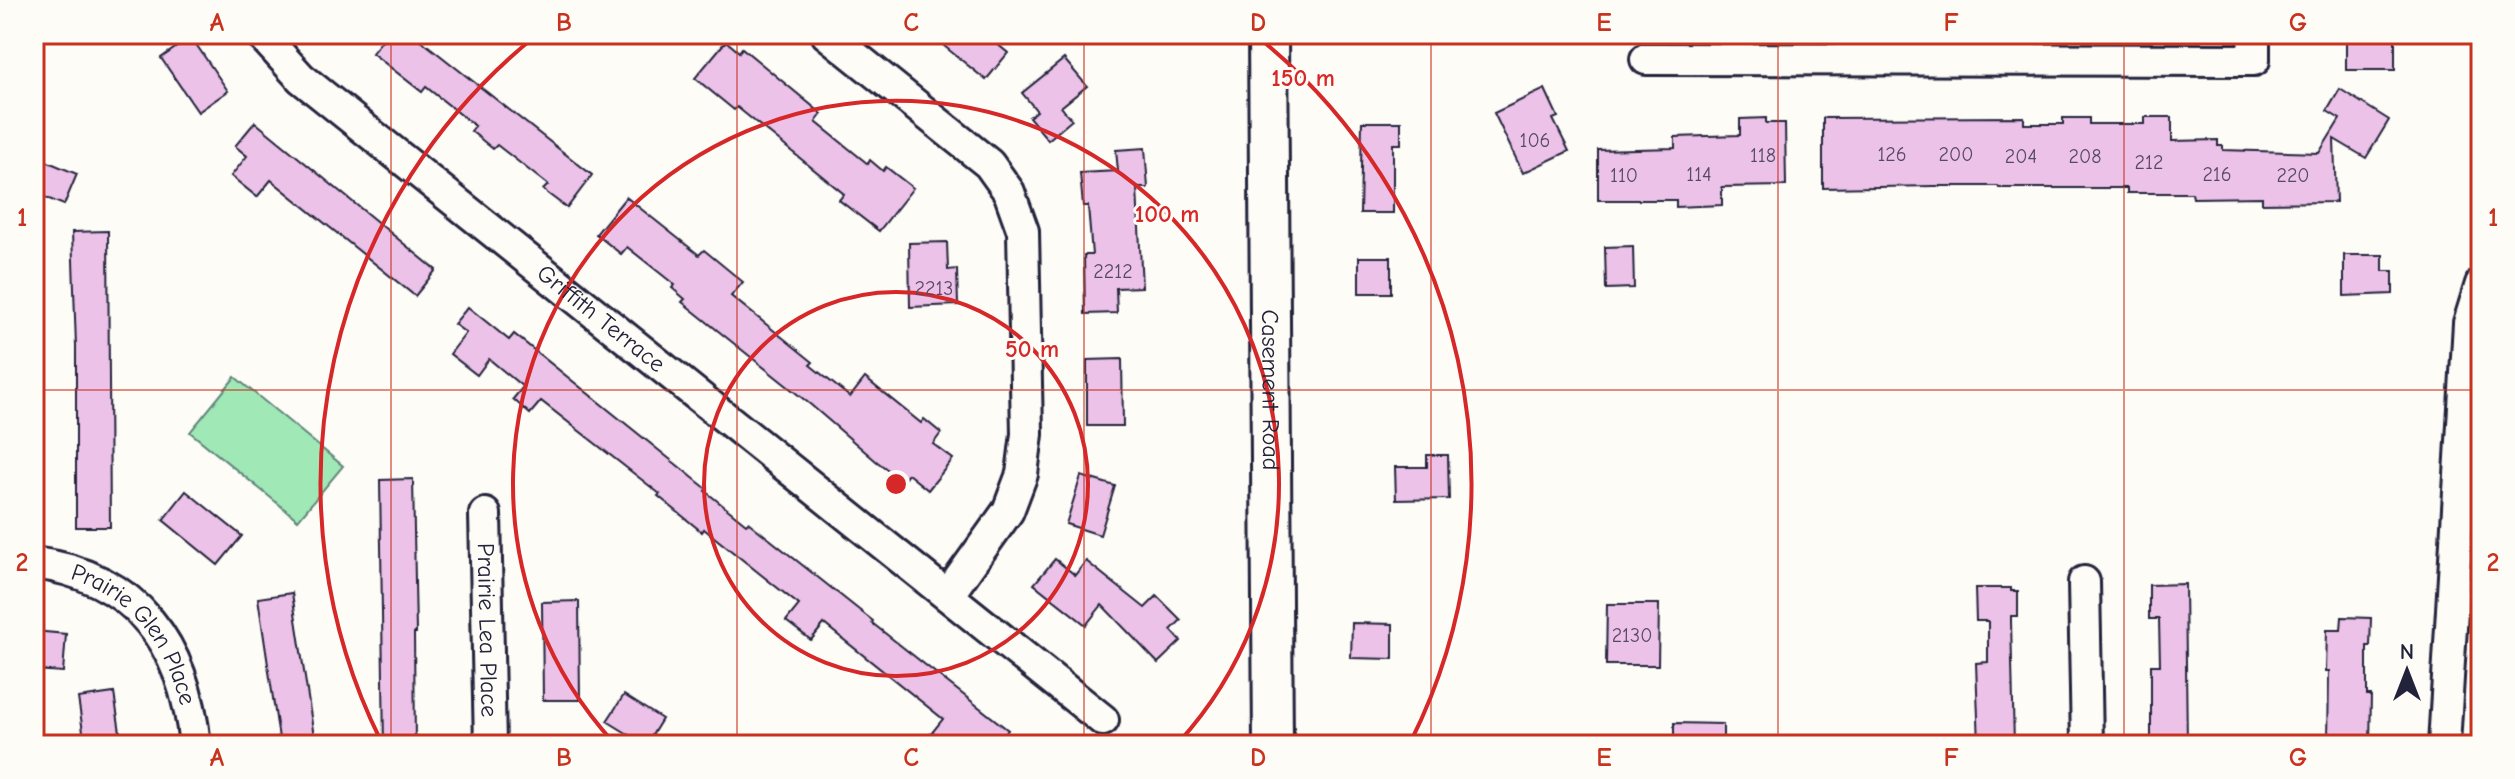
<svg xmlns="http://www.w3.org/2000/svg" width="2515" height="779" viewBox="0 0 2515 779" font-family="'Comic Neue',sans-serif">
  <rect width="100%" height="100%" fill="#fdfcf7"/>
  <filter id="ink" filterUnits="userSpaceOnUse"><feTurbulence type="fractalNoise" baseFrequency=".0125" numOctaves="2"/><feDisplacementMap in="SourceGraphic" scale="16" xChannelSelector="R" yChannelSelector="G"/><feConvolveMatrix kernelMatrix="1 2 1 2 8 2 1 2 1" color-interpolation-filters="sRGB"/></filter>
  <g filter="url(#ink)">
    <!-- green -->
    <path fill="#a0e9b7" stroke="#618679" stroke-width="2" d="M235 377 343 466 298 520 190 432Z"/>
    <!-- building -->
    <g fill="#edc2e8" stroke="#22223b" stroke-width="2">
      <path d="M387 34H413L592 175 567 208 543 190 548 185 497 145 493 149 471 131 475 126 426 87 422 92 372 53Z"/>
      <path d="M955 34H985L1008 53 986 80 944 46Z"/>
      <rect x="2346" y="34" width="49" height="36"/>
      <path d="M191 37 228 91 198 112 161 58Z"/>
      <path d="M726 41 739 52 742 48 822 114 816 122 868 164 870 160 883 171 886 167 913 188 879 231 839 200 844 194 737 107 734 110 695 78Z"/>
      <path d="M1064 59 1087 86 1061 107 1072 120 1048 140 1029 117 1037 111 1022 93Z"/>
      <path d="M1545 89 1558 117 1553 119 1569 151 1523 173 1494 113Z"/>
      <path d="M2340 89 2389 120 2366 158 2334 139 2336 202 2262 203V197L2193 198 2192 193H2127V188H1999L1998 186H1934L1823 188V118L2024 117V124H2063V118H2089V124H2145V117H2172V141L2218 140V146H2223V150L2319 153 2340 119 2327 111Z"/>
      <path d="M1766 118V123H1785L1786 186 1722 187V205L1676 207V200H1598V150L1675 148V137L1740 135V119Z"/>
      <path d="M255 122 436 270 415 296 271 180 257 197 231 176 247 156 235 146Z"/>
      <path d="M1362 122H1401V144H1393V213H1360Z"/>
      <path d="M1145 148 1148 188H1137L1142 287 1116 288 1117 313 1085 314 1084 255H1092L1088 206H1083L1080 173 1118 171 1116 150Z"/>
      <path d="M34 156 77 174 64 205 34 193Z"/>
      <path d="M626 197 699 255 704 250 743 282 731 296 813 362 810 365 850 397 865 378 921 423 924 419 941 433 933 444 953 459 928 490 908 474 903 481 876 461 811 405 682 302 685 299 672 288 675 285 627 247 621 254 596 234Z"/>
      <path d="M108 231 110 527H76V346L72 232Z"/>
      <path d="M947 242 948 270 957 269 958 305 910 307 909 243Z"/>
      <path d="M1633 246 1634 288 1606 289 1605 247Z"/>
      <path d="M2344 255H2383V271H2393V294L2344 296Z"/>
      <rect x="1359" y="257" width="32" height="36"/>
      <path d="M468 307 509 340 514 334 707 489 705 491 746 524 748 522 820 579 873 621 872 623 1008 730 996 745H922L943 719 824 624 811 640 786 621 799 605 704 529 702 532 658 496 660 494 541 401 530 414 513 399 523 387 489 359 477 375 450 354 466 333 454 324Z"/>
      <path d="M1122 359 1123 426H1087V360Z"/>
      <path d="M1427 455H1448L1449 499 1396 500 1395 467H1427Z"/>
      <path d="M1081 476 1115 486 1100 535 1066 524Z"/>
      <path d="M413 479 416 633H414L415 745H384L380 480Z"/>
      <path d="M186 491 242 536 218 565 163 520Z"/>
      <path d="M1055 559 1075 575 1086 561 1145 608 1157 596 1181 620 1171 630 1181 641 1158 663 1102 605 1086 625 1034 584Z"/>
      <path d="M2185 584 2187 745H2151V665H2160L2159 619H2149V585Z"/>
      <path d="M1975 588H2011V591H2018V616H2011V621L2014 745H1979L1976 663 1988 662V621H1976Z"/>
      <path d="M292 593 315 743 280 745 258 598Z"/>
      <path d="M579 601 580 700H543L542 602Z"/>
      <path d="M1607 604H1659L1658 665H1606Z"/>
      <path d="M2342 617 2371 618 2370 646H2367V695H2371L2370 743H2328L2329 671H2326L2327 630H2341Z"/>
      <path d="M1352 623 1393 624V659L1351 658Z"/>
      <path d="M34 631 66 634 63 672 34 670Z"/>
      <path d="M114 693 122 745H85L78 698Z"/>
      <path d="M624 695 662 719 646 745 607 721Z"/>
      <path d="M1674 723 1723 724V745H1674Z"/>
    </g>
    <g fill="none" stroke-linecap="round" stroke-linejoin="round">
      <!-- minor casing -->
      <g stroke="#22223b" stroke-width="36">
        <g id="minor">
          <path id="s1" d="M261 34 301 78 1103 720"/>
          <path d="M827 34 989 164 1009 192 1023 231 1027 434 1022 474 1008 511 948 595"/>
          <path d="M1646 59 2254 60V34"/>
          <path id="s2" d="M485 514 490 745"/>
          <path id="s3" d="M34 563C138 576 185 646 195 745"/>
          <path d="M2084 582 2087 745"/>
          <path d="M2444 745 2469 323 2481 284"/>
        </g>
      </g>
      <!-- tertiary casing -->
      <g stroke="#22223b" stroke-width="44">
        <g id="tertiary">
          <path id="s4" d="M1268 34 1273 745"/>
        </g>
      </g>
      <!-- minor -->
      <use href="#minor" stroke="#fdfcf7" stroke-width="30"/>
      <!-- tertiary -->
      <use href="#tertiary" stroke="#fdfcf7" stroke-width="38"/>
    </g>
  </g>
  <!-- grid -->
  <path fill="none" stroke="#c8321e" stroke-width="2" stroke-opacity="0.55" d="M391 34V745M737 34V745M1084 34V745M1431 34V745M1778 34V745M2124 34V745M34 390H2481"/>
  <!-- distance rings -->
  <g fill="none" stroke="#d62828" stroke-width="4">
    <circle cx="896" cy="484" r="192"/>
    <path d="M614 743A383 383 0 1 1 1178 743"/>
    <path d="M381 741A575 575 0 0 1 538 34M1254 34A575 575 0 0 1 1411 741"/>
  </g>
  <g text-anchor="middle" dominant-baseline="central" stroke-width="6" stroke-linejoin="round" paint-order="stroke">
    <!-- number labels -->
    <g font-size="20" fill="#554a66">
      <text x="1535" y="140">106</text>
      <text x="1892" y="154">126</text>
      <text x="1956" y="154">200</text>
      <text x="1763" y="155">118</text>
      <text x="2021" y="156">204</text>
      <text x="2085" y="156">208</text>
      <text x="2149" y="162">212</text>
      <text x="1699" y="174">114</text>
      <text x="2217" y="174">216</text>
      <text x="1624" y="175">110</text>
      <text x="2293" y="175">220</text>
      <text x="1113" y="271">2212</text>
      <text x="934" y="288">2213</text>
      <text x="1632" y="635">2130</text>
    </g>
    <!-- street labels -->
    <g font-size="24" fill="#22223b" stroke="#fdfcf7">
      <text stroke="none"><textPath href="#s1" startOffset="444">Griffith Terrace</textPath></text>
      <text stroke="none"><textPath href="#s4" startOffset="356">Casement Road</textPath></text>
      <text stroke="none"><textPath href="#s2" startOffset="116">Prairie Lea Place</textPath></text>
      <text stroke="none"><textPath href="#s3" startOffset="132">Prairie Glen Place</textPath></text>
    </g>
  </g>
  <circle cx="896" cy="484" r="12" fill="#d62828" stroke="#fdfcf7" stroke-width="4"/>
  <g font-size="24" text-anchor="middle" font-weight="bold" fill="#d62828" stroke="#fdfcf7" stroke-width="6" stroke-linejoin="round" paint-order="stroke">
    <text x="1303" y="86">150 m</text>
    <text x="1167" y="222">100 m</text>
    <text x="1032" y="357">50 m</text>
  </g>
  <!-- margin -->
  <rect width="2515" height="779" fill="none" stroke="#fdfcf7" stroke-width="88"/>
  <!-- north arrow -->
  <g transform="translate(2407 671)" stroke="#fdfcf7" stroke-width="6" paint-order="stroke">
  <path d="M0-6L14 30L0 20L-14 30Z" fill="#22223b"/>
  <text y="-12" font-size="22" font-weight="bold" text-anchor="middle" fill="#22223b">N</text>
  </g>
  <rect x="44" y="44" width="2427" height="691" fill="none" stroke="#c8321e" stroke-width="3"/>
  <g font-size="26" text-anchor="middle" font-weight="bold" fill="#c8321e">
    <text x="217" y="31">A</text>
    <text x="564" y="31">B</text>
    <text x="911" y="31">C</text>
    <text x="1258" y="31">D</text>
    <text x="1604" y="31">E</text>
    <text x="1951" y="31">F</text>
    <text x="2298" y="31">G</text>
    <text x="22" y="226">1</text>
    <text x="2493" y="226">1</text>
    <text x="22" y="571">2</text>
    <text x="2493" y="571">2</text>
    <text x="217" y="766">A</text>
    <text x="564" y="766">B</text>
    <text x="911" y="766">C</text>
    <text x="1258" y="766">D</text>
    <text x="1604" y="766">E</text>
    <text x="1951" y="766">F</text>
    <text x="2298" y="766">G</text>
  </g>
</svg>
